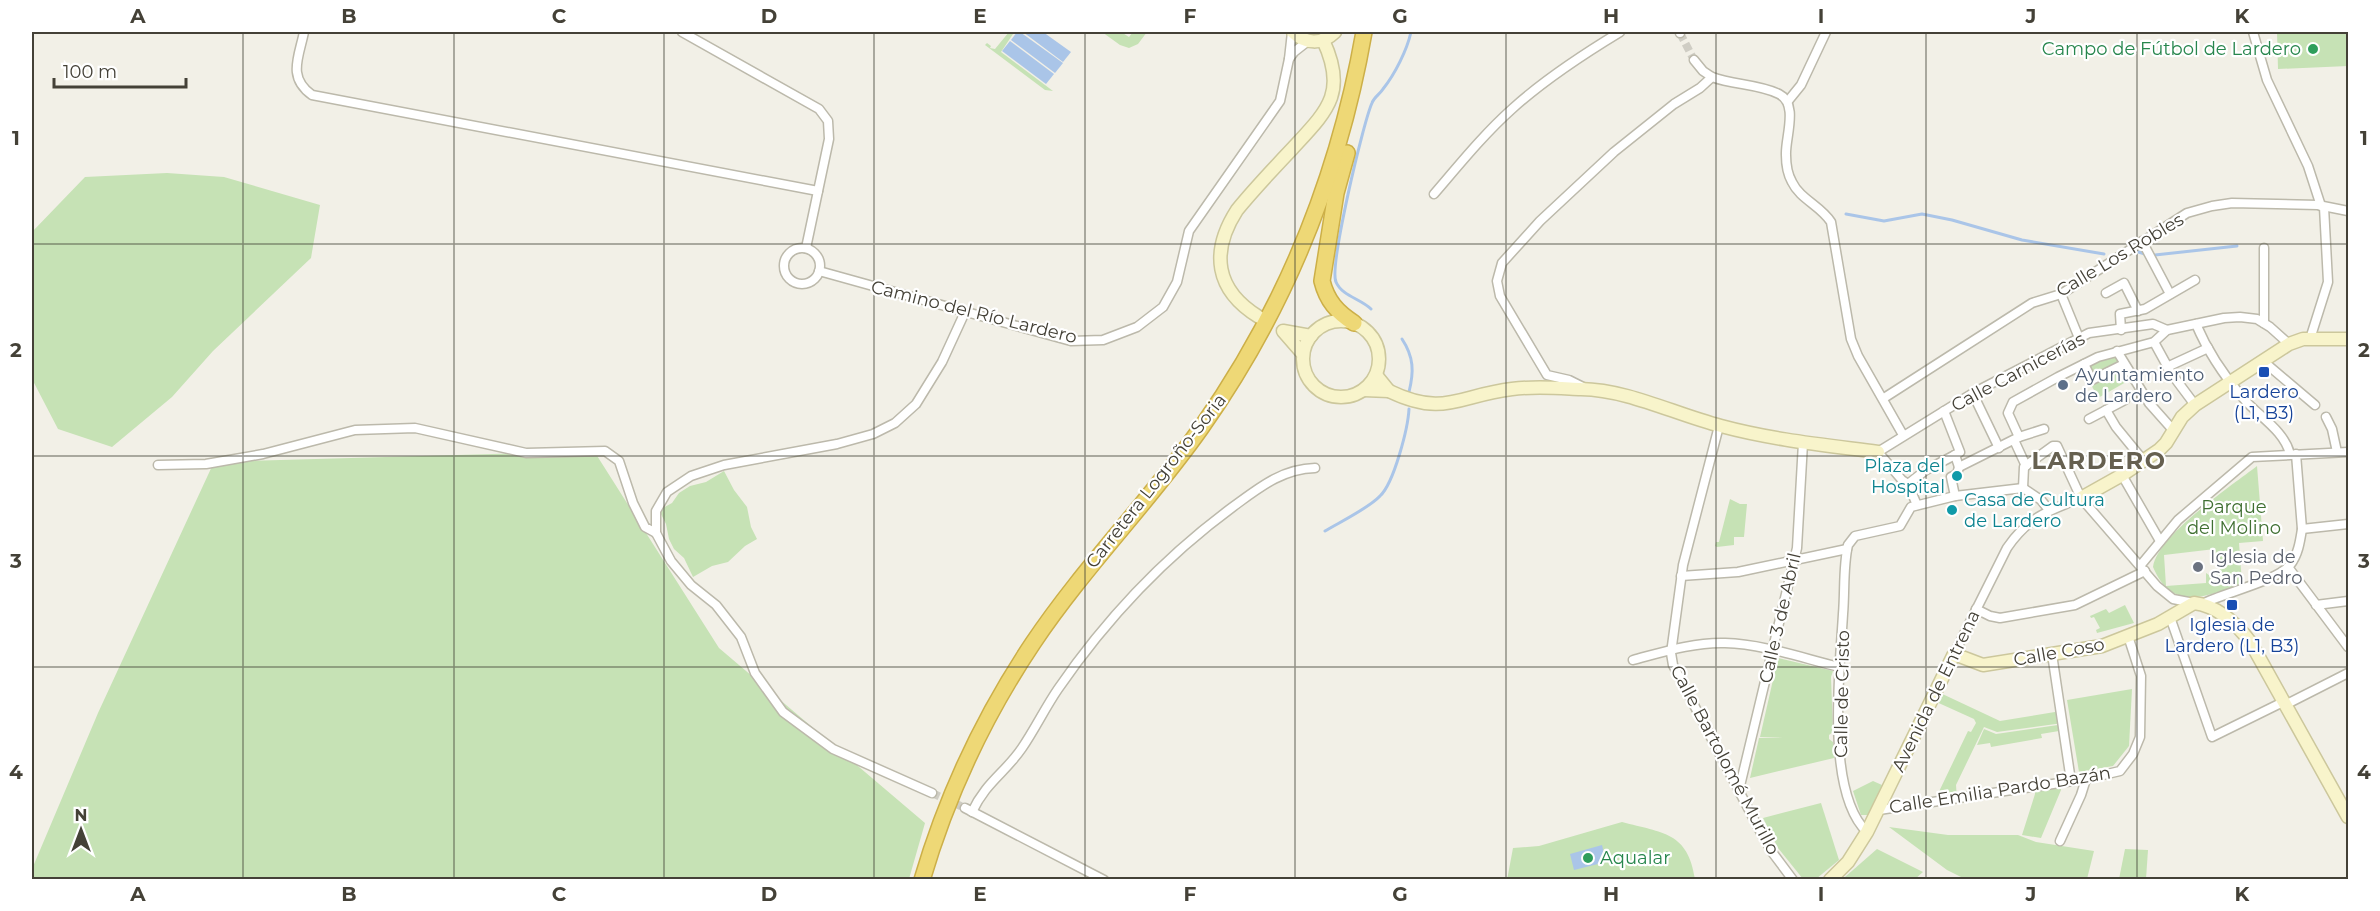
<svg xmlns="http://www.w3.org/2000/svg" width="2380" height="911" viewBox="0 0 2380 911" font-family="Montserrat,sans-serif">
  <rect width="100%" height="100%" fill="#f2f0e7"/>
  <!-- green -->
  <g fill="#c6e2b5" fill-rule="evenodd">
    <path d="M1009 32 1013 34 1001 52 1053 91 1045 90 985 45 987 43 991 46 990 48 995 49Z"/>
    <path d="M1102 32H1121L1129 37 1133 32H1147L1138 44 1129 48 1120 45Z"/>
    <path d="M2277 32H2348V66L2278 69Z"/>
    <path d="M167 173 224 177 320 205 311 258 213 351 172 397 112 447 58 429 32 379V305L34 301 32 299V232L85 177Z"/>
    <path d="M2117 351 2133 378 2098 398 2081 365Z"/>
    <path d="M594 451 719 648 925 823 909 879 32 880V869L98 713 214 462Z"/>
    <path d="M2257 466 2263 541 2239 543 2242 583C2206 597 2172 612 2153 567 2157 536 2231 486 2257 466ZM2215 549 2216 561 2219 564 2220 570 2216 575H2209L2206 573V583L2166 586 2164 555Z"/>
    <path d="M724 471 734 490 747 507 751 527 757 539 745 546 728 562 712 566 693 577 684 558 674 549 669 539 666 524 659 510 672 503 679 493 690 486 706 482Z"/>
    <path d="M1730 499 1740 504H1747L1744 537H1734V545L1717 547 1715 546 1716 542H1719Z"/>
    <path d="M2125 605 2134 623 2097 633 2096 630 2100 628 2094 617 2091 618 2090 616 2106 609 2109 613Z"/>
    <path d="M1778 658 1833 671 1831 677 1833 732 1829 735V739L1833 742 1834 758 1750 778 1759 738 1783 737H1760Z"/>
    <path d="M2132 689 2129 746 2113 766 2079 772 2067 700Z"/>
    <path d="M1936 691 2000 721 2061 711 2063 723 1997 732 1984 727 1956 785 1957 799 1934 802 1968 731 1971 732 1976 723 1974 719 1932 700Z"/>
    <path d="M2058 725 2059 731 2041 734 2042 738 1991 747 1990 743 1977 745 1984 729 1996 734Z"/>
    <path d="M1873 781 1882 785 1868 815H1861L1853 791Z"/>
    <path d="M2060 785 2061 790 2041 838 2022 835 2035 794V789Z"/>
    <path d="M1821 803 1839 860 1816 879H1803L1778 848 1763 818Z"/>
    <path d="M1622 822C1663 833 1688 832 1695 879L1507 880 1513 848 1539 846Z"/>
    <path d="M1889 827 1948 835H2018L2036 842 2094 851 2087 879H1965L1947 870Z"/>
    <path d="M1877 849 1923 872 1915 879H1847L1845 877Z"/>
    <path d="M2125 849 2148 850 2146 879H2119Z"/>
  </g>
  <!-- water -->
  <g fill="#aac5e8">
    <path d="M1017 32H1020L1063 63 1055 73 1011 40Z"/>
    <path d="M1023 32H1043L1071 52 1063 62Z"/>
    <path d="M1010 41 1054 74 1046 84 1002 51Z"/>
    <path d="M1602 845 1606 862 1574 870 1570 854Z"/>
  </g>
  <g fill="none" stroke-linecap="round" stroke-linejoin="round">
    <!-- stream -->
    <g stroke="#aac5e8" stroke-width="3">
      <path d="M1846 214 1884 221 1922 214 1952 220 2022 240 2104 254"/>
      <path d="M2135 251 2145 254"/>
      <path d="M2155 255 2237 246"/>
      <path d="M1371 309C1361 299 1342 296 1336 282 1329 267 1363 123 1372 103 1374 97 1380 94 1383 89 1395 74 1407 50 1411 32"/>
      <path d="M1402 339C1414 357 1414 372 1409 392"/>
      <path d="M1325 531C1340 522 1369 508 1380 496 1394 483 1408 428 1409 409"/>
    </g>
    <!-- street-tunnel -->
    <g stroke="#cfcdc4" stroke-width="8" stroke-dasharray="8 4" stroke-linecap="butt">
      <path d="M1680 33 1694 60"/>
      <path d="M932 793 965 808"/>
    </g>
    <!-- street casing -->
    <g stroke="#bcb9ab" stroke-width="11">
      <g id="street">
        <path d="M304 32C299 57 287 77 312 95L818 191"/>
        <path d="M682 32 819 109 828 121 829 139 806 248"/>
        <path d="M1292 32 1289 59 1294 52 1308 41"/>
        <path d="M1680 32V33"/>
        <path d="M2253 32 2267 80 2308 166 2321 206"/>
        <path d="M1694 60 1703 71 1712 77C1733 85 1759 84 1779 94 1799 104 1785 138 1786 155 1786 164 1788 175 1792 182 1800 199 1821 206 1831 222L1851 339 1858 356 1903 435"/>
        <path d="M1788 101 1801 85 1826 32"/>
        <path d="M1434 194C1459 165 1483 135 1512 109 1545 79 1582 55 1620 32"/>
        <path d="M2142 241 2170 294"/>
        <circle cx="802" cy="266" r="18"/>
        <path d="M2264 248V323"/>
        <path d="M819 271 1071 341 1103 340 1137 327 1163 307 1177 282 1189 231 1280 101 1289 59"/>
        <path d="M2106 293 2124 283 2138 311"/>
        <path d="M2061 294 2079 338"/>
        <path d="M2196 324C2207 350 2225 377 2243 398 2258 416 2284 430 2290 454"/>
        <path d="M2121 330 2120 314 2145 309 2195 280"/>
        <path d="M2310 339 2328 282 2324 207"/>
        <path d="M2154 342 2171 373 2195 405"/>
        <path d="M2117 351 2149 403 2173 430"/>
        <path d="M2263 361 2315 405"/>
        <path d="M2084 364 2092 380 2124 364"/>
        <path d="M2167 367 2208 348"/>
        <path d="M1583 387 1569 380 1547 375 1500 296 1497 281 1502 263 1540 221 1614 152 1674 104 1700 88 1712 77"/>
        <path d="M1973 394 1999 448"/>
        <path d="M1884 398 2032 303 2061 294 2187 213 2212 206 2232 203 2318 205 2348 211"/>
        <path d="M2106 410 2116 427 2143 460"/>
        <path d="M1944 411 1960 452 1955 455"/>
        <path d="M2326 417 2332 429 2337 452"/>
        <path d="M2089 419 2125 400"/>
        <path d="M1719 426 1683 565 1671 653 1673 665 1760 831 1772 852 1793 880"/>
        <path d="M2019 437 2008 413 2013 402 2058 377 2098 357 2154 342 2167 330 2224 318 2240 317 2257 319 2270 327 2289 344"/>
        <path d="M2014 440 2026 466"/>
        <path d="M1955 455 1959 467 1957 474 1951 477 1955 496"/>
        <path d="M158 465 206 464 263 454 355 430 415 428 526 453 605 451 619 461 633 503 645 527 656 533"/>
        <path d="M1959 467 2019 437 2044 429"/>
        <path d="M2122 475 2160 541"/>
        <path d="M1908 484 1902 480 1878 452 1975 392 2089 333 2153 324 2167 330"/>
        <path d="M1908 484 1926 470 1955 455"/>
        <path d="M1908 484 1917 505"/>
        <path d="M2023 488 2024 467 2053 446H2057L2081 498 2157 586 2173 599 2194 603"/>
        <path d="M2302 529 2348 524"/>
        <path d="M2140 566 2178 520 2252 457 2348 452"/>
        <path d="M2288 567 2348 647"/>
        <path d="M1681 576 1738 572 1847 549"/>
        <path d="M2202 604C2223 593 2277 581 2290 565 2298 555 2300 542 2302 529L2296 454"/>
        <path d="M2316 605 2348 601"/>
        <path d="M1976 609 1990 616 2000 618 2075 605 2145 571"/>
        <path d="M2170 617 2212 737 2283 702"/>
        <path d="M1954 654 2007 548C2028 517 2048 511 2081 498"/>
        <path d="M2052 654 2071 781"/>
        <path d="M1633 660C1663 652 1694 642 1725 643 1763 644 1802 658 1839 667"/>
        <path d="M2285 705 2348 673"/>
        <path d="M1739 790 1797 548 1803 443"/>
        <path d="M932 793 833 749 783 712 755 673 741 637 716 605 691 585 671 561 656 533V511L667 492 691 476 724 465 837 444 873 434 895 423 916 404 942 362 965 312"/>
        <path d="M965 808 1104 880"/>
        <path d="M1879 810 2086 779 2120 771 2133 754 2140 737 2141 676 2128 636"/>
        <path d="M972 812C986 782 1005 773 1022 748 1035 729 1045 708 1058 689 1106 619 1166 556 1234 506 1260 487 1282 469 1315 468"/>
        <path d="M1867 832C1825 792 1840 668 1843 614 1845 591 1843 566 1848 545L1855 536 1900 526 1911 507 1955 496 2023 488 2041 500 2049 510"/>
        <path d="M2060 841 2081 795 2086 779"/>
      </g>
    </g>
    <!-- secondary casing -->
    <g stroke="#ccc79c" stroke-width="15">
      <g id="secondary">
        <path d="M1293 32C1305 44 1322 45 1335 32"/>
        <path d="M1259 317C1215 290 1210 252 1237 210 1254 189 1273 169 1292 149 1327 111 1348 93 1323 40"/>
        <circle cx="1341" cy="359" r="38"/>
        <path d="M1303 354 1283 331 1311 336"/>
        <path d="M1364 390 1389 391 1376 375"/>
        <path d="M1389 391C1445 418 1459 395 1512 389 1535 386 1558 388 1581 389 1629 390 1674 414 1721 426 1773 440 1825 445 1878 452"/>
        <path d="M2081 498 2122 475 2159 450 2166 443 2182 417 2195 405 2289 344 2303 339H2348"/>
        <path d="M1830 880 1848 862 1867 832 1954 654 1983 665 2102 646 2158 624 2194 603C2218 606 2237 624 2251 643L2348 817"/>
      </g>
    </g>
    <!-- highway casing -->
    <g stroke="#ccaf48" stroke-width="18">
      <g id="highway">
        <path d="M1347 153 1336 193 1322 281C1327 301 1337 312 1354 323"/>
        <path d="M922 880C947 795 984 716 1033 643 1084 567 1149 502 1201 428 1285 309 1339 175 1364 32"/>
      </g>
    </g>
    <!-- street -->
    <use href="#street" stroke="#fff" stroke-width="8"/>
    <!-- secondary -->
    <use href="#secondary" stroke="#f8f4cb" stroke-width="12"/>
    <!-- highway -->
    <use href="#highway" stroke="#eed876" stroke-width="15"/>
  </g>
  <!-- grid -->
  <path fill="none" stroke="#444137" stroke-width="1.5" stroke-opacity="0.55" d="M243 32V880M454 32V880M664 32V880M874 32V880M1085 32V880M1295 32V880M1506 32V880M1716 32V880M1926 32V880M2137 32V880M32 244H2348M32 456H2348M32 667H2348"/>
  <!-- markers -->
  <g fill="#2e9e5b" stroke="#fff" stroke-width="2">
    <circle cx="2313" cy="49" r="6"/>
    <circle cx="1588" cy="858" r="6"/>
  </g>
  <g fill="#1a4fb4" stroke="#fff" stroke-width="2">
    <rect x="2258" y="366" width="12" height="12" rx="3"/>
    <rect x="2226" y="599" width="12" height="12" rx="3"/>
  </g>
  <circle fill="#5c6f8a" stroke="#fff" stroke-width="2" cx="2063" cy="385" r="6"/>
  <g fill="#0f9aa8" stroke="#fff" stroke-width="2">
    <circle cx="1957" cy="476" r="6"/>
    <circle cx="1952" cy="510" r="6"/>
  </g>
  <circle fill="#6b7280" stroke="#fff" stroke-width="2" cx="2198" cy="567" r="6"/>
  <g text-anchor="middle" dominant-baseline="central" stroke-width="4.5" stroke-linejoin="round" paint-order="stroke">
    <!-- leisure labels -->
    <g font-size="18" fill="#27864d" stroke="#fff" text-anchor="end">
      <text x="2301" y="49">Campo de Fútbol de Lardero</text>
      <text x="1600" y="858" text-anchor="start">Aqualar</text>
    </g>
    <!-- street labels -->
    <g font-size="18" fill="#444137" stroke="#fff">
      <text transform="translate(2120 255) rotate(-31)">Calle Los Robles</text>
      <text transform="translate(974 312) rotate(14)">Camino del Río Lardero</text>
      <text transform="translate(2018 372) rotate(-28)">Calle Carnicerías</text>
      <text transform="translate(1156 481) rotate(-52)">Carretera Logroño-Soria</text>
      <text transform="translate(1780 618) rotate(-77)">Calle 3 de Abril</text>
      <text transform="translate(2059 652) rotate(-10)">Calle Coso</text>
      <text transform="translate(1936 691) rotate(-64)">Avenida de Entrena</text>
      <text transform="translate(1842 694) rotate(-89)">Calle de Cristo</text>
      <text transform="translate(1725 760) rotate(62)">Calle Bartolomé Murillo</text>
      <text transform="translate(2000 790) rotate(-9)">Calle Emilia Pardo Bazán</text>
    </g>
    <!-- service labels -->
    <g font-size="18" fill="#4e5e75" stroke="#fff" text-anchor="start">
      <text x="2075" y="375">Ayuntamiento<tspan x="2075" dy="21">de Lardero</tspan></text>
    </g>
    <!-- transit labels -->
    <g font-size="18" fill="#164399" stroke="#fff">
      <text x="2264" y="392">Lardero<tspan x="2264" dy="21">(L1, B3)</tspan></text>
      <text x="2232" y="625">Iglesia de<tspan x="2232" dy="21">Lardero (L1, B3)</tspan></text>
    </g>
    <!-- culture labels -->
    <g font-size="18" fill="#0d838f" stroke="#fff" text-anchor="end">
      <text x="1945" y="466">Plaza del<tspan x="1945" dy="21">Hospital</tspan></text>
      <text x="1964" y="500" text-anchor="start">Casa de Cultura<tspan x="1964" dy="21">de Lardero</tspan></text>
    </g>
    <!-- park labels -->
    <g font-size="18" fill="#3f6f31" stroke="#fff">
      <text x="2234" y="507">Parque<tspan x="2234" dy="21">del Molino</tspan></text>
    </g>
    <!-- worship labels -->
    <g font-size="18" fill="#5b616d" stroke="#fff" text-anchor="start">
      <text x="2210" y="557">Iglesia de<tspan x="2210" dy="21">San Pedro</tspan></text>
    </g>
    <!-- district labels -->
    <g font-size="24" font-weight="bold" letter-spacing="1.5" fill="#666050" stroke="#fff">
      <text x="2099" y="460">LARDERO</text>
    </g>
  </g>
  <!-- border -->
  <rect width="2380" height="911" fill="none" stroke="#ffffff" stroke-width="66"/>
  <!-- north arrow -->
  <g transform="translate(81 830)" stroke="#ffffff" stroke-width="4.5" paint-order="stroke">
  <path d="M0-4.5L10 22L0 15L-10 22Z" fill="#444137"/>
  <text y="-9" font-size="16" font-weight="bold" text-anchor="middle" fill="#444137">N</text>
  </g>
  <!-- scale -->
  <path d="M54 78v9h132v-9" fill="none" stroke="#444137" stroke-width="3"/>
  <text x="63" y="78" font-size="18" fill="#444137" stroke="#ffffff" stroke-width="4.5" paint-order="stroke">100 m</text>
  <rect x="33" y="33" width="2314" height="845" fill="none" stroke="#444137" stroke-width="2"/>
  <g font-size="20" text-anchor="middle" font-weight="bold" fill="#444137">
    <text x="138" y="23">A</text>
    <text x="349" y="23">B</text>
    <text x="559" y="23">C</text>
    <text x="769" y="23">D</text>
    <text x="980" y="23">E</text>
    <text x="1190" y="23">F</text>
    <text x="1400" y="23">G</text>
    <text x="1611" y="23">H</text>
    <text x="1821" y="23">I</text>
    <text x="2031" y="23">J</text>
    <text x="2242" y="23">K</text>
    <text x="16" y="145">1</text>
    <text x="2364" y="145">1</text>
    <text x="16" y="357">2</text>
    <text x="2364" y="357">2</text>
    <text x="16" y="568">3</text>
    <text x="2364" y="568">3</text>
    <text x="16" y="779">4</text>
    <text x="2364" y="779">4</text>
    <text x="138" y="901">A</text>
    <text x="349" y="901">B</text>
    <text x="559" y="901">C</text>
    <text x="769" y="901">D</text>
    <text x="980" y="901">E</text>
    <text x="1190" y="901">F</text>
    <text x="1400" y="901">G</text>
    <text x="1611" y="901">H</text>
    <text x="1821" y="901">I</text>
    <text x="2031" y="901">J</text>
    <text x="2242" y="901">K</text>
  </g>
</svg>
